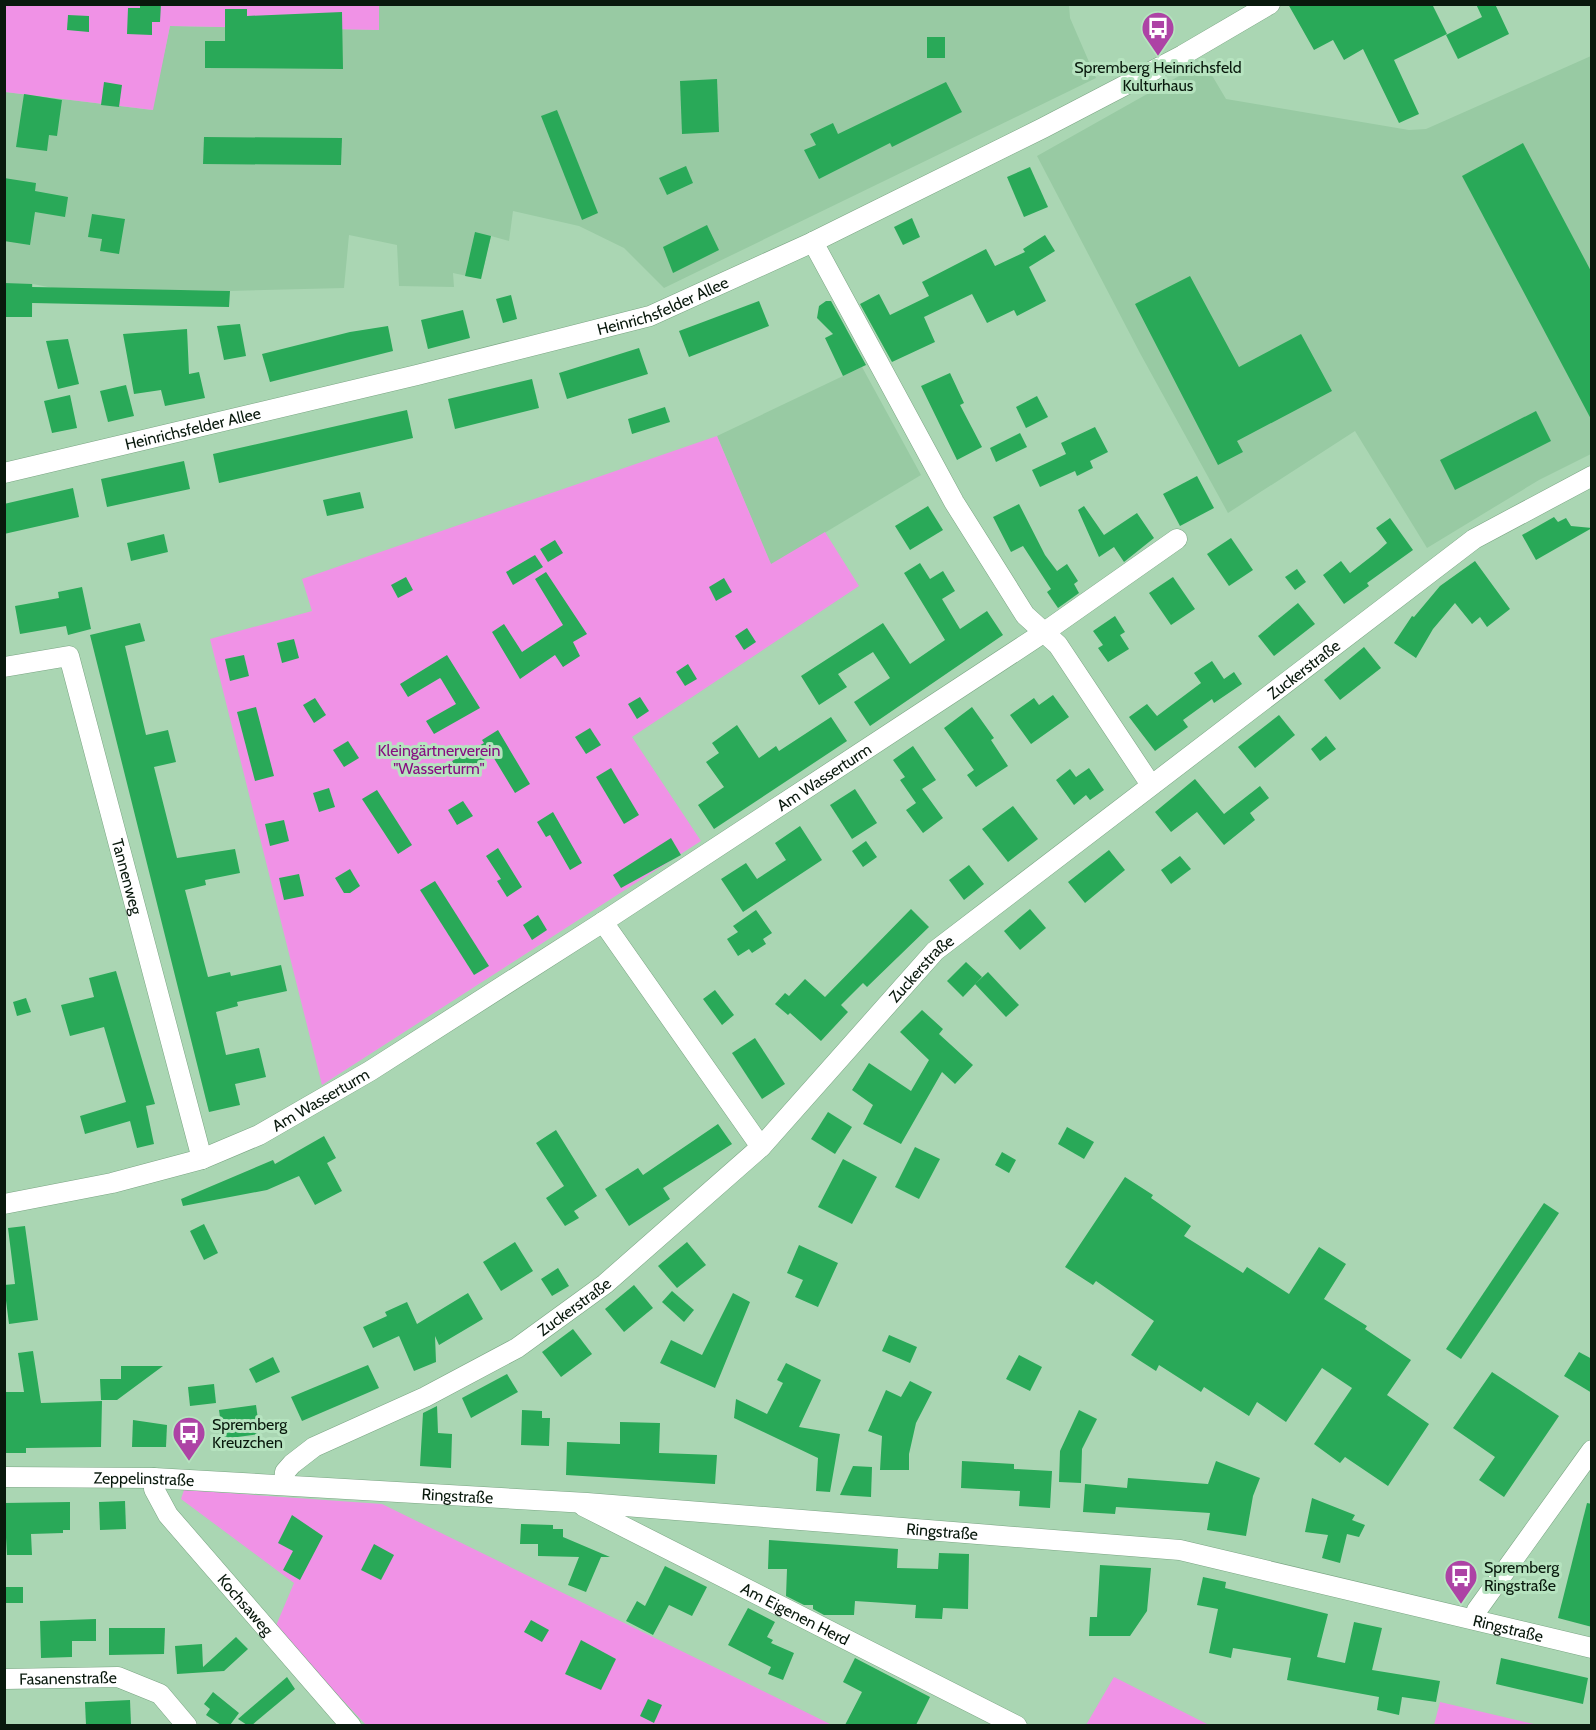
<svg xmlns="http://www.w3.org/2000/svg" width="1596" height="1730" viewBox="0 0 1596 1730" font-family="Cabin,sans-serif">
  <rect width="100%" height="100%" fill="#aad6b3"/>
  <!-- built -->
  <g fill="#98caa3">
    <path d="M379 4 1069 5 1070 18 1096 78 664 288 624 248 579 226 513 211 509 241 491 236 481 279 453 273 454 287 399 286 397 245 349 235 344 288 230 291 53 288 33 284 32 317H5V92L152 110 170 26 379 30Z"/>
    <path d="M1591 56V454L1539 480 1427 548 1355 431 1228 513 1141 355 1037 156 1204 62 1226 99 1409 130 1426 129Z"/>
    <path d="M862 367 921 475 771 565 717 436Z"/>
  </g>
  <!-- green -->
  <g fill="#f092e6">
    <path d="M5 5H379V30L170 26 153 110 5 92Z"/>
    <path d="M717 436 771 564 825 532 859 586 632 737 701 841 322 1085 210 639 312 611 302 579Z"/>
    <path d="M184 1490 382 1504 832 1725H366L275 1628 294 1583 181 1499Z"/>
    <path d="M1114 1677 1209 1725H1086Z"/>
    <path d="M1440 1702 1538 1725H1434Z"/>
  </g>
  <!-- building -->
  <g fill="#29a958">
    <path d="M140 4H161L160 22H152V35L127 34 128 8H140Z"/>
    <path d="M1288 4H1432L1447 34 1394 60 1419 114 1399 123 1363 49 1344 60 1333 40 1314 50Z"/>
    <path d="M1476 4H1495L1509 34 1458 59 1446 35 1482 17Z"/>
    <path d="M225 9H247V16L342 12 343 69 205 68V41H225Z"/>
    <path d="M68 15 89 16V32L67 30Z"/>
    <rect x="927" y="37" width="18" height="21"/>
    <path d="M717 79 719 132 682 134 680 81Z"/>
    <path d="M104 82 122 85 119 107 101 105Z"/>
    <path d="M946 82 962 112 892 147 890 143 819 179 804 150 816 145 810 134 833 123 838 134Z"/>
    <path d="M24 94 62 100 57 136 49 135 47 151 16 147Z"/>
    <path d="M557 110 598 213 582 220 541 116Z"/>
    <path d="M204 137 342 138 341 165 203 164Z"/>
    <path d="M1523 143 1592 273V421L1462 176Z"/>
    <path d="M686 166 693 183 667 195 659 178Z"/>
    <path d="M1030 167 1048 207 1024 217 1007 177Z"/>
    <path d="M4 178 36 183 35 191 68 197 65 217 35 212 30 245 4 241Z"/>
    <path d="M92 214 125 219 119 254 100 251 102 239 88 237Z"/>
    <path d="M912 218 920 237 903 245 894 227Z"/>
    <path d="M707 225 719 250 673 273 663 247Z"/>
    <path d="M475 232 491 236 481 279 465 276Z"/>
    <path d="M1045 235 1055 251 1029 267 1046 301 1017 316 1014 310 987 323 972 294 924 317 935 342 892 362 860 304 879 294 890 315 929 296 922 282 986 249 995 266 1025 252 1023 249Z"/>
    <path d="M1190 276 1239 367 1301 334 1332 391 1237 441 1243 452 1218 465 1135 304Z"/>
    <path d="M4 283 32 284V287L230 291 229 307 32 303V317H4Z"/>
    <path d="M511 295 517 319 503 323 496 299Z"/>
    <path d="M759 301 769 326 689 357 679 331Z"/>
    <path d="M826 301H831L866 365 843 376 825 338 833 334 817 318 819 306Z"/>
    <path d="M463 310 470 338 428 349 421 320Z"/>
    <path d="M240 324 246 356 224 360 217 326Z"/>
    <path d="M388 326 393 351 270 382 262 354 350 332Z"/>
    <path d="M187 329 189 374 199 372 205 398 165 406 161 390 134 394 123 334Z"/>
    <path d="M68 339 79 384 58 389 46 341Z"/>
    <path d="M639 348 648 374 567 399 559 373Z"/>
    <path d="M950 373 964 403 960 405 982 447 957 460 921 386Z"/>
    <path d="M532 379 539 408 455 429 448 399Z"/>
    <path d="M126 385 134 416 108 422 100 391Z"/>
    <path d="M70 395 77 428 52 433 44 401Z"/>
    <path d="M1037 396 1048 417 1026 428 1016 407Z"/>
    <path d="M665 407 670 422 632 434 628 419Z"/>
    <path d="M407 410 413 438 219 483 213 454Z"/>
    <path d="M1536 411 1551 441 1455 490 1440 460Z"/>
    <path d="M1095 427 1108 452 1090 461 1093 468 1077 476 1075 471 1040 487 1032 470 1066 454 1061 443Z"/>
    <path d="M1020 433 1027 447 996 462 990 448Z"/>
    <path d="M184 461 190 489 107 507 101 479Z"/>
    <path d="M1197 476 1214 508 1180 526 1163 494Z"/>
    <path d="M73 488 79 517 4 534V504Z"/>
    <path d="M360 492 364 508 327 516 323 500Z"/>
    <path d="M1019 504 1045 555 1057 571 1067 564 1078 581 1074 584 1079 593 1058 608 1047 592 1051 589 1023 546 1011 552 993 517Z"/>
    <path d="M928 506 943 530 910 550 895 526Z"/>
    <path d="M1084 506 1104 535 1137 513 1154 538 1124 562 1114 547 1099 557 1078 510Z"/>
    <path d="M1554 517 1558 522 1566 518 1571 526 1592 528 1536 560 1522 535Z"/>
    <path d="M1390 518 1413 550 1367 583 1369 586 1344 604 1323 575 1341 561 1350 573 1377 552 1387 543 1376 528Z"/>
    <path d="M164 534 168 552 131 561 127 543Z"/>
    <path d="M1231 538 1253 570 1229 586 1207 554Z"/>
    <path d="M555 540 563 553 548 562 540 549Z"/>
    <path d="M535 555 543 567 513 585 506 572Z"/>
    <path d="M1475 561 1510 609 1487 627 1480 617 1472 624 1455 603 1433 629 1416 658 1394 643 1412 616 1414 617 1440 586Z"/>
    <path d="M920 563 930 579 943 571 955 591 942 599 960 629 987 611 1003 635 870 726 854 702 890 678 873 652 838 674 847 687 819 705 801 676 883 623 910 664 945 640 904 573Z"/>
    <path d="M1297 569 1306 582 1295 590 1285 577Z"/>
    <path d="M546 572 587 634 573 642 580 656 563 667 555 655 520 679 492 632 504 624 522 652 563 625 535 579Z"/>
    <path d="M406 577 413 590 398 598 391 585Z"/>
    <path d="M1173 577 1195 609 1171 625 1149 593Z"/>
    <path d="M724 578 732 592 716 601 709 587Z"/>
    <path d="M82 587 91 629 68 635 66 626 20 634 15 606 59 598 58 592Z"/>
    <path d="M1298 603 1315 624 1274 656 1258 636Z"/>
    <path d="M1115 616 1125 632 1120 635 1129 649 1108 662 1098 648 1103 645 1093 631Z"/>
    <path d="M140 623 145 641 125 646 146 735 168 730 176 762 154 767 177 858 235 849 240 873 205 880 206 885 185 890 208 977 230 972 231 976 281 965 287 991 237 1002 238 1006 216 1012 226 1055 259 1048 266 1077 235 1084 240 1105 209 1112 90 635Z"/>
    <path d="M747 628 756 642 744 650 735 636Z"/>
    <path d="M294 639 299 658 282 663 277 643Z"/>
    <path d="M1364 647 1381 668 1340 700 1324 680Z"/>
    <path d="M244 655 249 676 230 681 225 659Z"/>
    <path d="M447 655 480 708 434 734 426 721 456 704 441 679 440 678 408 697 400 684Z"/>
    <path d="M1212 661 1224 679 1234 672 1242 684 1214 703 1212 699 1183 720 1188 727 1155 751 1129 717 1147 704 1157 716 1201 683 1194 673Z"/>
    <path d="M688 664 697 679 685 686 676 672Z"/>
    <path d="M1053 695 1069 717 1031 744 1010 715 1034 698 1039 705Z"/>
    <path d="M640 697 649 711 637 719 628 704Z"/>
    <path d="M315 698 326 715 314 723 303 705Z"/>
    <path d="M256 707 274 776 255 781 237 712Z"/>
    <path d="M972 707 994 738 991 740 1008 766 976 787 967 775 974 770 944 728Z"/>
    <path d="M1279 715 1295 735 1255 768 1238 747Z"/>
    <path d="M831 717 847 741 714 829 698 805 724 787 706 762 719 753 712 743 737 725 759 758 776 746 779 751Z"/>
    <path d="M590 728 601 745 586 754 575 737Z"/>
    <path d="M498 730 530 784 515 793 492 755 459 774 452 761 484 743 482 740Z"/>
    <path d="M1326 736 1336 749 1320 761 1311 749Z"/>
    <path d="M348 741 359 758 344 767 333 750Z"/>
    <path d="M913 746 936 780 922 789 943 818 923 833 906 810 916 803 900 780 905 777 893 760Z"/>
    <path d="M611 768 639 815 624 824 596 777Z"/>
    <path d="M1089 768 1104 790 1090 800 1086 795 1074 805 1056 780 1070 769 1076 777Z"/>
    <path d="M1195 779 1224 814 1260 786 1269 798 1250 813 1255 820 1224 845 1197 812 1171 832 1155 812Z"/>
    <path d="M329 788 335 807 319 812 313 793Z"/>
    <path d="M855 789 877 823 852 839 830 805Z"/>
    <path d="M377 790 412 845 398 854 362 799Z"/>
    <path d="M463 801 473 816 457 825 448 810Z"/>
    <path d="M1013 806 1038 839 1008 862 982 829Z"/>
    <path d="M553 812 582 863 570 870 550 835 546 837 537 822Z"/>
    <path d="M284 820 289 841 270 846 265 824Z"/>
    <path d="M800 826 822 860 743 912 721 879 746 863 757 879 786 860 775 843Z"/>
    <path d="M671 838 681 855 621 888 613 875Z"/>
    <path d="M866 841 877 857 863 867 852 851Z"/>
    <path d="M498 848 522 887 507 897 497 881 501 879 486 856Z"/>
    <path d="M1109 850 1125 870 1085 903 1068 882Z"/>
    <path d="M1180 856 1191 869 1171 884 1161 870Z"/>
    <path d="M969 865 984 884 964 900 949 880Z"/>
    <path d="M350 869 360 886 350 893H344L335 878Z"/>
    <path d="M299 874 304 896 284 900 279 878Z"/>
    <path d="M435 881 489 966 474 975 420 890Z"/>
    <path d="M911 909 929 927 867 987 863 983 841 1005 848 1012 821 1041 790 1013 788 1015 775 1004 785 993 789 996 805 979 825 997Z"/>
    <path d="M1030 909 1046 928 1020 950 1004 931Z"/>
    <path d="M756 910 772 933 763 939 766 944 752 953 749 949 738 956 727 939 738 932 733 926Z"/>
    <path d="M538 915 547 930 532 940 523 925Z"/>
    <path d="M966 962 982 977 963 997 947 981Z"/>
    <path d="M116 971 155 1104 146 1106 154 1144 137 1148 130 1121 85 1134 80 1116 126 1102 104 1027 70 1036 61 1005 94 997 89 978Z"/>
    <path d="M988 972 1019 1005 1006 1017 975 984Z"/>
    <path d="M715 990 734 1015 722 1025 703 999Z"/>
    <path d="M26 998 31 1012 17 1016 13 1002Z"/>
    <path d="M922 1010 943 1029 939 1034 973 1065 955 1084 942 1072 901 1144 863 1124 873 1105 852 1090 869 1063 911 1091 929 1060 900 1032Z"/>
    <path d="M755 1038 785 1084 762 1099 732 1053Z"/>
    <path d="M828 1112 852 1127 835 1154 811 1139Z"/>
    <path d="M718 1124 732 1144 663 1188 670 1199 629 1226 605 1189 638 1168 643 1175Z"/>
    <path d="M1067 1127 1094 1142 1084 1159 1058 1144Z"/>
    <path d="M556 1130 597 1196 574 1211 579 1218 565 1226 546 1198 564 1186 536 1143Z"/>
    <path d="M324 1136 336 1158 327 1163 342 1191 315 1205 299 1176 267 1190 183 1206 181 1199 273 1160 275 1164Z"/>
    <path d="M915 1147 940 1159 919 1199 895 1187Z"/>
    <path d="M1002 1152 1016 1160 1009 1173 995 1165Z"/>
    <path d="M843 1159 877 1177 852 1224 818 1207Z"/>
    <path d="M1125 1177 1153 1195 1151 1198 1191 1226 1184 1236 1243 1273 1247 1267 1289 1294 1319 1247 1346 1264 1324 1299 1367 1326 1365 1329 1411 1360 1387 1395 1429 1424 1388 1486 1345 1457 1340 1463 1314 1444 1352 1388 1322 1368 1286 1422 1257 1402 1249 1416 1204 1387 1201 1392 1159 1365 1156 1371 1131 1355 1154 1321 1096 1281 1093 1285 1065 1267Z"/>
    <path d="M1544 1203 1559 1213 1461 1359 1446 1349Z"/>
    <path d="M204 1224 218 1253 204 1260 190 1231Z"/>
    <path d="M25 1226 38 1320 9 1324 4 1285 15 1284 8 1228Z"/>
    <path d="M515 1242 533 1271 501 1291 483 1262Z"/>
    <path d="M687 1242 706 1265 677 1288 658 1266Z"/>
    <path d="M799 1245 838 1263 818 1307 795 1297 803 1280 787 1273Z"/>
    <path d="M558 1268 569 1286 552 1296 541 1279Z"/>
    <path d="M634 1285 653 1308 624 1332 605 1309Z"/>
    <path d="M672 1291 694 1310 684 1322 662 1302Z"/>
    <path d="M468 1293 483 1319 439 1345 435 1336 436 1362 414 1371 399 1336 373 1348 363 1327 387 1316 385 1312 407 1302 417 1324Z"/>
    <path d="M733 1293 750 1302 715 1388 660 1363 671 1340 702 1355Z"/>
    <path d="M573 1329 592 1354 561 1377 542 1352Z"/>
    <path d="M889 1335 917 1347 910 1363 882 1351Z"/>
    <path d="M33 1351 41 1403 102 1401 101 1447 26 1448V1453H4V1392H24L18 1353Z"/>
    <path d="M1579 1352 1592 1359V1393L1564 1376Z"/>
    <path d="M1019 1355 1042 1367 1030 1391 1006 1379Z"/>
    <path d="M273 1357 280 1372 256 1383 249 1369Z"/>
    <path d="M786 1363 821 1380 799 1427 840 1434 830 1492 816 1491 818 1458 734 1418 736 1399 767 1414 783 1383 777 1380Z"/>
    <path d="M368 1365 379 1388 302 1421 291 1397Z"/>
    <path d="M121 1366H163L117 1400H101L100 1379H121Z"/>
    <path d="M1492 1372 1559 1416 1504 1497 1479 1480 1495 1457 1453 1428Z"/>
    <path d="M507 1374 518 1392 471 1418 462 1398Z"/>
    <path d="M910 1381 932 1392 916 1423 909 1454V1470H880L882 1436 868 1431 886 1390 901 1397Z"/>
    <path d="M214 1384 216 1403 190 1406 188 1387Z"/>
    <path d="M256 1405 260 1434 223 1439 219 1410Z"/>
    <path d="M437 1406 438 1433 452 1434 451 1468 420 1466 423 1413Z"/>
    <path d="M522 1410 542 1411V1418H550L549 1446 521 1445Z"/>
    <path d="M1079 1410 1097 1419 1082 1449 1081 1483 1059 1482 1060 1451Z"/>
    <path d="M133 1420 167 1425 166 1447H132Z"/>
    <path d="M620 1422 660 1423 659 1453 717 1455 715 1484 566 1475 567 1442 620 1444Z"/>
    <path d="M962 1461 1014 1464V1469L1052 1471 1050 1508 1019 1506 1020 1491 961 1488Z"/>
    <path d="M1216 1461 1260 1478 1253 1496 1246 1536 1207 1530 1210 1513 1116 1507 1115 1514 1083 1512 1085 1484 1127 1488 1128 1478 1208 1484Z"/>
    <path d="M853 1466 872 1467 871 1497 840 1495Z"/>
    <path d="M1312 1498 1355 1515 1352 1520 1365 1525 1359 1537 1347 1534 1340 1563 1322 1558 1328 1535 1305 1532Z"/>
    <path d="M125 1501 126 1529 100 1530 99 1502Z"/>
    <path d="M70 1502V1530H63V1533L31 1534 32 1555H7L4 1503Z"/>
    <path d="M1587 1503 1592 1504V1627L1558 1618Z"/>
    <path d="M292 1515 323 1536 300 1580 283 1570 293 1551 278 1543Z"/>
    <path d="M521 1524 553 1525V1529H563V1537L610 1557H601L586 1592 568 1585 579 1557 538 1556V1544H520Z"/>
    <path d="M769 1540 898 1549 897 1568 938 1569 939 1553 969 1554 968 1609 943 1608 942 1619 915 1618 916 1605 855 1601 854 1615H824L813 1609V1605H804L786 1596 787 1569H768Z"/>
    <path d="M374 1544 394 1555 381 1580 361 1570Z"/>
    <path d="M1100 1565 1151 1568 1147 1611 1130 1636H1089L1090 1617H1097Z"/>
    <path d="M665 1566 707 1587 692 1616 669 1605 653 1635 626 1621 637 1601 645 1606Z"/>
    <path d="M1203 1577 1226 1582 1225 1588 1328 1614 1317 1657 1345 1663 1354 1622 1382 1628 1372 1670 1440 1681 1436 1702 1402 1697 1399 1715 1377 1710 1379 1697 1287 1680 1291 1658 1233 1648 1231 1658 1209 1653 1218 1609 1197 1605Z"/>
    <rect x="4" y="1587" width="19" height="16"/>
    <path d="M748 1608 775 1622 767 1637 773 1640 771 1643 794 1653 783 1680 768 1674 771 1667 728 1645Z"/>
    <path d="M96 1619V1641H72V1657L41 1658 40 1621Z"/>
    <path d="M531 1620 549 1630 542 1642 524 1632Z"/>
    <path d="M109 1628H165L164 1654 109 1655Z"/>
    <path d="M236 1637 248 1649 224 1671 177 1674 175 1646 202 1644 203 1667Z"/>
    <path d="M581 1640 616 1659 601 1690 565 1674Z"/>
    <path d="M855 1658 930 1697 916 1725H845L862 1692 843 1682Z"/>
    <path d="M1501 1658 1588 1678 1583 1704 1496 1684Z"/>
    <path d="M287 1677 295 1689 252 1725H247L238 1719Z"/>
    <path d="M213 1692 239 1713 230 1725H221L206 1715 210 1709 204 1704Z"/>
    <path d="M648 1699 662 1705 654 1723 640 1716Z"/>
    <path d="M130 1700 131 1725H86L85 1702Z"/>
  </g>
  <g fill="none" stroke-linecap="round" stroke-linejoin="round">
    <!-- minor casing -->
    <g stroke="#7aa583" stroke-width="21">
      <g id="minor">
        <path d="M813 242 954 502 1025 615 1058 645 1151 785"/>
        <path id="s1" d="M4 473 417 375 650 316 813 242 1043 128 1183 55 1270 4"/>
        <path id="s2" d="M4 667 69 656 202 1159"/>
        <path d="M603 922 761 1147"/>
        <path id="s3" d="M4 1204 112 1183 202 1159 259 1135 370 1071 603 922 1046 631 1177 539"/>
        <path id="s4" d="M4 1477 154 1478 587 1503 1180 1550 1592 1648"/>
        <path id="s5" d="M154 1478V1489L168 1515 351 1726"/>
        <path id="s6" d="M284 1485 285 1472 292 1464 314 1447 425 1397 517 1348 605 1284 761 1147 935 951 1474 539 1592 476"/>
        <path id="s7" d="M583 1506 1017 1726"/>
        <path d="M1474 1618 1477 1610 1592 1450"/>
        <path id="s8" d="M4 1679 118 1677 160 1694 187 1726"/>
      </g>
    </g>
    <!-- minor -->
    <use href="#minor" stroke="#fff" stroke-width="20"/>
  </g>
  <!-- icons -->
  <defs>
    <g id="bus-pin" transform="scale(1.725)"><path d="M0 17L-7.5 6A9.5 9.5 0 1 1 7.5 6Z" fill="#ad43a5" stroke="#b6e3bf"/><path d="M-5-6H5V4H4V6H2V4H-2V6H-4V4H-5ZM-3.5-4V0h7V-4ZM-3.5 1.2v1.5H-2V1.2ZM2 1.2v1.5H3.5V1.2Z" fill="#fff"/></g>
  </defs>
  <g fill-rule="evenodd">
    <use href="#bus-pin" x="1158" y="28"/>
    <use href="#bus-pin" x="189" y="1433"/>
    <use href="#bus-pin" x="1461" y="1576"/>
  </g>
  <g text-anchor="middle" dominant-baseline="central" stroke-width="6" stroke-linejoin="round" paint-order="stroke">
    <!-- poi labels -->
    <g font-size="16" fill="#09190d" stroke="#b6e3bf" text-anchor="start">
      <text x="1158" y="67" text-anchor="middle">Spremberg Heinrichsfeld<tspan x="1158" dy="18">Kulturhaus</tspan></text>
      <text x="212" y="1424">Spremberg<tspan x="212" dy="18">Kreuzchen</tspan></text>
      <text x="1484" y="1567">Spremberg<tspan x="1484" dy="18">Ringstraße</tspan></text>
    </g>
    <!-- street labels -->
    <g font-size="16" fill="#09190d" stroke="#b6e3bf">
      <text stroke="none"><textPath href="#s1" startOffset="680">Heinrichsfelder Allee</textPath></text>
      <text stroke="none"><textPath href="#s1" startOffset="194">Heinrichsfelder Allee</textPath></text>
      <text stroke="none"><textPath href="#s6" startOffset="1320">Zuckerstraße</textPath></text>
      <text stroke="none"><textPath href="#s3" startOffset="934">Am Wasserturm</textPath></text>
      <text stroke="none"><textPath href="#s2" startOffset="294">Tannenweg</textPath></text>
      <text stroke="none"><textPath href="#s6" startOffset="834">Zuckerstraße</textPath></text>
      <text stroke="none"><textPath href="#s3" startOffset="336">Am Wasserturm</textPath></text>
      <text stroke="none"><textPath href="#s6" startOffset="348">Zuckerstraße</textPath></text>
      <text stroke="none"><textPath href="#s4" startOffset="140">Zeppelinstraße</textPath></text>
      <text stroke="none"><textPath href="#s4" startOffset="454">Ringstraße</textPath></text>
      <text stroke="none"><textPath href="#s4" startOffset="940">Ringstraße</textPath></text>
      <text stroke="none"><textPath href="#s5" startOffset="159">Kochsaweg</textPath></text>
      <text stroke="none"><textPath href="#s7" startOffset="238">Am Eigenen Herd</textPath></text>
      <text stroke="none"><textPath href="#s4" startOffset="1516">Ringstraße</textPath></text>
      <text stroke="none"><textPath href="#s8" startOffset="64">Fasanenstraße</textPath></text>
    </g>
    <!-- park labels -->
    <g font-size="16" fill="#870e81" stroke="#b6e3bf">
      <text x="439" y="750">Kleingärtnerverein<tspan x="439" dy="18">"Wasserturm"</tspan></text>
    </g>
  </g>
  <!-- border -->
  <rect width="1596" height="1730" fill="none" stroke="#09190d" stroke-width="12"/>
</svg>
